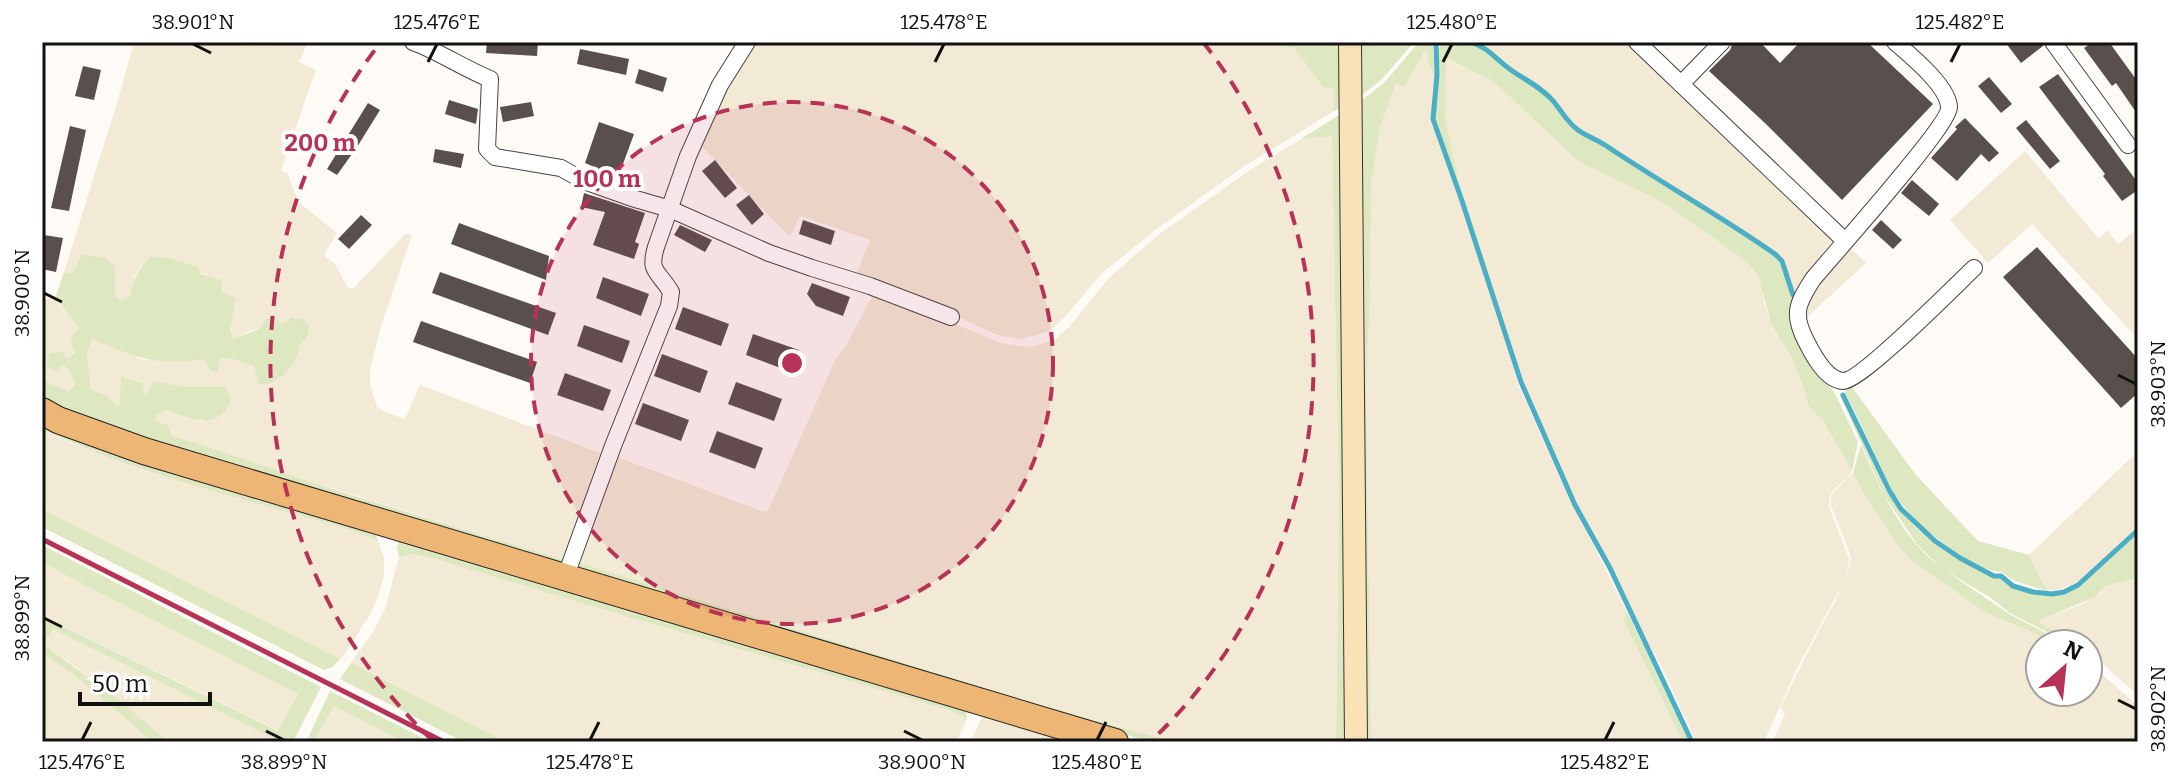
<svg xmlns="http://www.w3.org/2000/svg" width="2180" height="784" viewBox="0 0 2180 784" font-family="Bitter,serif">
  <rect width="100%" height="100%" fill="#fefaf5"/>
  <!-- farmland -->
  <g fill="#f3ead6">
    <path d="M134 42H221L250 46 307 44 299 62 316 70 281 170 288 174 298 202 337 233 324 255 336 265 347 287 353 289 405 234 412 235 382 323 370 369V385L377 407 385 412 405 419 420 385 600 453 565 560 254 464 171 435 155 420 157 415 166 410 202 422 226 387H186L154 381 144 398 121 377 119 408 104 394 91 389 87 356 92 339 144 360 204 359 217 364 219 358H230L254 366 303 342 301 319 292 317 286 322 280 323 266 319 259 329 252 330 233 340 221 280 152 256 142 264 135 276 130 297 123 301 115 295V266L105 258 82 254 73 273 64 272 117 103Z"/>
    <path d="M750 42H1279L1286 47 1294 48 1323 87 1334 88V111L1243 167 1154 231 1100 275 1065 317 1049 331 1022 339 998 335 951 314 855 277 870 240 800 216 790 237 697 142Z"/>
    <path d="M1477 42H1634L1840 242 1797 301 1783 261 1776 253 1690 197 1622 155 1603 141 1583 132 1571 123 1556 102 1542 89 1513 70 1488 48Z"/>
    <path d="M1426 49 1429 64 1435 76 1432 121 1501 324 1518 384 1561 480 1626 610 1624 621 1683 742H1371L1366 382 1370 301 1371 185 1380 128 1396 83 1404 87Z"/>
    <path d="M1445 58 1493 81 1579 162 1661 201 1747 262 1754 270 1762 283 1764 302 1771 324 1791 356 1802 383 1809 407 1823 421 1852 471 1848 477 1833 490 1830 497 1829 507 1849 559 1846 577 1851 559 1848 548 1831 506V497L1834 491 1853 473 1862 491 1898 546 1912 561 1983 611 2059 644H2040V692H2088V662L2138 706V742H1773L1785 713 1780 708 1818 632 1835 602 1841 587 1796 670 1764 742H1696L1659 661 1644 639 1611 567 1576 504 1522 382 1463 200 1445 118Z"/>
    <path d="M1332 135 1339 498 1336 742H1173L1034 703 577 562 617 457 767 513 836 358 845 347 873 295 953 323 1000 343 1030 347 1044 343 1054 340 1069 327 1109 278 1158 235 1250 170 1301 139Z"/>
    <path d="M2025 151 2099 239 2107 230 2118 244 2138 228V339L2032 224 1988 263 1950 220Z"/>
    <path d="M1848 246 1866 263 1805 319 1801 311 1813 286Z"/>
    <path d="M56 296 68 314 81 328 71 343 75 351 56 371 64 365 72 375 75 383 69 391 42 380V301Z"/>
    <path d="M42 429 72 443 140 468 352 530 378 541 384 558V575L379 594 372 611 345 654 340 659 42 509Z"/>
    <path d="M2138 451V528L2089 573 2074 584 2057 590 2047 591 2029 555Z"/>
    <path d="M413 554 433 557 611 612 949 710 967 719 957 742H506L351 663 373 632 385 609 399 557Z"/>
    <path d="M42 563 298 694 279 731 57 623 55 626 42 619Z"/>
    <path d="M2138 578V695L2088 651V644H2078L2038 623 2040 620 2080 605 2100 594 2106 586Z"/>
    <path d="M53 629 276 740 282 742H169L119 700 69 662 42 644Z"/>
    <path d="M42 652 80 680 153 742H42Z"/>
    <path d="M334 706 404 742H313Z"/>
    <path d="M988 715 1079 742H970L982 717Z"/>
  </g>
  <!-- green -->
  <g fill="#dde7c0">
    <path d="M1279 42H1343V106L1334 111V88L1323 87 1294 48 1286 47Z"/>
    <path d="M1355 42H1414L1381 80 1358 98Z"/>
    <path d="M1419 42H1433L1435 76 1429 64 1426 49 1404 87 1396 83 1380 128 1371 185 1370 301 1366 382 1371 742H1364L1356 105 1385 82Z"/>
    <path d="M1446 42H1468L1487 50 1496 60 1512 72 1541 90 1554 103 1569 125 1582 134 1602 143 1621 157 1689 199 1774 255 1781 262 1792 295V315L1826 382 1835 394 1858 442 1852 471 1823 421 1809 407 1802 383 1791 356 1771 324 1759 277 1747 262 1661 201 1579 162 1493 81 1446 58 1445 118 1463 200 1434 119 1438 75 1437 49Z"/>
    <path d="M1339 115 1346 407 1349 742H1336L1339 498 1332 136 1301 139Z"/>
    <path d="M82 254 105 258 115 266V295L123 301 130 296C134 279 138 268 151 256L172 259 198 267 201 274 222 280V292L236 298 230 329 233 339 259 329 266 319 275 317 280 323 286 322 291 317 301 319 309 325 308 335 299 346C298 366 279 384 259 385L254 366 230 358H219L218 371H211L204 359C154 366 137 358 92 339L87 356 91 389 104 394 119 407 121 377 143 384 145 397 154 381 186 387H226L231 401C216 432 192 419 166 410L157 415 155 420 169 426 171 435 345 493 565 560 562 565 174 453 42 403V380L69 391 75 384 72 375 64 365 56 371 46 365 50 353 62 352 67 359 75 352 71 343 73 334 80 328 68 314 56 296 64 272 73 273Z"/>
    <path d="M1852 387 1915 474 1978 541 2029 555 2047 591 2015 581 2001 572 1990 570 1962 557 1919 525 1894 494 1845 392Z"/>
    <path d="M1841 394 1885 489 1900 510 1918 529 1960 559 1993 576 2000 577 2013 587 2033 593 2052 595 2079 586 2138 532V578L2106 586 2095 597 2040 620 2039 623 2078 644H2070L2010 613 1991 598 1943 569 2009 614 2067 644H2059L1983 611 1912 561 1898 546 1862 491 1853 473 1861 445C1880 489 1901 537 1940 567L1917 544 1884 495 1840 395Z"/>
    <path d="M42 422 229 487 376 535 378 541 352 530C248 500 140 475 42 429Z"/>
    <path d="M42 509 340 659 333 667 324 670 42 527Z"/>
    <path d="M404 539 966 709 967 719 949 710 611 612 433 558 413 554 399 557 397 547 399 542Z"/>
    <path d="M42 545 321 687 293 742H282L276 740 53 629 43 644 119 700 169 742H153L80 680 42 652V619L55 625 56 623 278 731 298 694 42 563Z"/>
    <path d="M577 562 1034 703 1173 742H1152L1130 736 575 568Z"/>
    <path d="M1626 610 1690 742H1683L1624 621Z"/>
    <path d="M351 663 506 742H464L340 679Z"/>
    <path d="M330 691 431 742H404L334 706 313 742H306Z"/>
  </g>
  <g fill="none" stroke-linecap="round" stroke-linejoin="round">
    <!-- stream -->
    <g stroke="#4aaec4" stroke-width="5">
      <path d="M1436 42 1437 75 1433 119 1462 201 1521 382 1575 505 1610 568 1692 742"/>
      <path d="M1471 42C1487 47 1497 60 1511 70 1525 80 1543 88 1554 102 1563 113 1567 122 1578 130 1586 136 1596 139 1605 145 1660 182 1719 215 1775 254L1782 261 1793 295"/>
      <path d="M1843 395 1889 490 1901 509 1935 541 1960 558 1994 576H2001L2013 586 2033 592 2052 594 2064 592 2078 585 2138 530"/>
    </g>
  </g>
  <!-- building -->
  <g fill="#59504e">
    <path d="M487 42H538L537 56 486 53Z"/>
    <path d="M1733 42H1760L1780 63 1800 42H1867L1933 104 1842 200 1767 125 1709 71 1730 50Z"/>
    <path d="M2005 42H2042L2043 46 2021 63Z"/>
    <path d="M2093 42H2109L2138 82V115L2116 83 2112 86 2084 48Z"/>
    <path d="M580 49 629 59 626 75 577 64Z"/>
    <path d="M83 66 101 70 94 100 75 96Z"/>
    <path d="M639 69 667 78 663 92 635 83Z"/>
    <path d="M2058 74 2138 183V190L2122 201 2103 176 2105 174 2039 87Z"/>
    <path d="M1989 77 2012 104 2001 113 1978 86Z"/>
    <path d="M449 100 478 109 476 124 445 114Z"/>
    <path d="M531 102 534 116 503 122 500 107Z"/>
    <path d="M368 103 380 110 357 147 337 175 327 169Z"/>
    <path d="M1965 118 1999 153 1989 162 1981 154 1957 181 1931 158 1957 129 1955 127Z"/>
    <path d="M2026 120 2060 161 2050 169 2016 128Z"/>
    <path d="M599 122 634 134 619 175 592 167V166L585 163Z"/>
    <path d="M70 126 86 130 69 211 51 208Z"/>
    <path d="M435 149 464 154 461 168 433 162Z"/>
    <path d="M715 160 737 188 725 198 702 171Z"/>
    <path d="M1912 180 1939 204 1929 216 1901 193Z"/>
    <path d="M584 193 645 213 635 242 639 244 634 259 593 245 605 212 581 207Z"/>
    <path d="M749 195 764 214 752 225 736 205Z"/>
    <path d="M361 215 372 225 349 249 338 239Z"/>
    <path d="M803 220 835 231 831 245 799 234Z"/>
    <path d="M1881 220 1902 240 1893 249 1872 230Z"/>
    <path d="M459 223 549 256 546 280 451 244Z"/>
    <path d="M680 225 712 240 705 252 674 235Z"/>
    <path d="M44 235 63 238 56 272 42 269Z"/>
    <path d="M2037 247 2138 359V393L2121 408 2003 277Z"/>
    <path d="M440 272 556 313 548 335 432 293Z"/>
    <path d="M603 277 649 294 641 316 596 298Z"/>
    <path d="M812 283 850 297 843 316 816 306 807 294Z"/>
    <path d="M683 307 729 324 721 346 675 329Z"/>
    <path d="M421 321 537 362 530 383 413 342Z"/>
    <path d="M584 325 630 341 622 363 577 346Z"/>
    <path d="M753 334 799 350 791 372 746 355Z"/>
    <path d="M662 354 708 371 700 393 654 376Z"/>
    <path d="M565 373 611 390 603 411 557 395Z"/>
    <path d="M736 382 782 399 774 421 728 404Z"/>
    <path d="M643 403 689 420 681 441 635 424Z"/>
    <path d="M717 431 763 448 755 469 709 452Z"/>
  </g>
  <g fill="none" stroke-linecap="round" stroke-linejoin="round">
    <!-- minor casing -->
    <g stroke="#444" stroke-width="18">
      <g id="minor">
        <path d="M413 42C440 52 463 68 490 79L487 149 495 157 561 168 584 181 632 198 670 209 769 253 812 268 870 286 951 317"/>
        <path d="M1637 42 1845 241"/>
        <path d="M1895 42C1911 56 1948 86 1949 107 1950 125 1832 256 1813 279 1797 304 1792 314 1806 341 1813 355 1826 380 1843 381 1861 381 1955 286 1974 268"/>
        <path d="M2053 42 2128 145"/>
        <path d="M1681 84 1722 42"/>
        <path d="M565 578 613 446 669 306 671 292C659 271 648 273 656 247L688 156 720 85 747 42"/>
      </g>
    </g>
    <!-- secondary casing -->
    <g stroke="#333" stroke-width="24">
      <path id="secondary" d="M1350 42 1356 742"/>
    </g>
    <!-- primary casing -->
    <g stroke="#222" stroke-width="28">
      <path id="primary" d="M42 411 58 420 144 451 1115 742"/>
    </g>
    <!-- minor -->
    <use href="#minor" stroke="#fff" stroke-width="16"/>
    <!-- secondary -->
    <use href="#secondary" stroke="#f9e2b6" stroke-width="22"/>
    <!-- primary -->
    <use href="#primary" stroke="#eeb675" stroke-width="26"/>
    <!-- rail -->
    <path stroke="#b73256" stroke-width="5" d="M42 539 444 742"/>
  </g>
  <!-- ticks -->
  <path fill="none" stroke="#111" stroke-width="3" d="M193 44 211 53M428 62 437 44M935 62 944 44M1443 62 1452 44M1951 62 1960 44M44 293 62 302M2118 375 2136 384M44 618 62 627M2118 700 2136 709M266 731 284 740M904 731 922 740M82 740 91 722M590 740 599 722M1097 740 1106 722M1605 740 1614 722"/>
  <!-- distance rings -->
  <circle cx="792" cy="363" r="261" fill="#b73256" fill-opacity=".12"/>
  <g fill="none" stroke="#b73256" stroke-width="4" stroke-dasharray="14 10">
    <circle cx="792" cy="363" r="261"/>
    <path d="M433 741A521 521 0 0 1 381 42M1203 42A521 521 0 0 1 1151 741"/>
  </g>
  <circle cx="792" cy="363" r="12" fill="#b73256" stroke="#fff" stroke-width="4"/>
  <g font-size="24" text-anchor="middle" font-weight="bold" fill="#b73256" stroke="#fff" stroke-width="8" stroke-linejoin="round" paint-order="stroke">
    <text x="320" y="151">200 m</text>
    <text x="607" y="187">100 m</text>
  </g>
  <!-- border -->
  <rect width="2180" height="784" fill="none" stroke="#ffffff" stroke-width="88"/>
  <!-- north arrow -->
  <g transform="translate(2064 668) rotate(27)"><circle r="38" fill="#ffffff" stroke="#a0a0a0" stroke-width="2"/>
  <path d="M0-6L14 30L0 20L-14 30Z" fill="#b73256"/>
  <text y="-12" font-size="22" font-weight="bold" text-anchor="middle" fill="#111111">N</text>
  </g>
  <!-- scale -->
  <path d="M80 692v12h130v-12" fill="none" stroke="#111111" stroke-width="4"/>
  <text x="92" y="692" font-size="24" fill="#111111" stroke="#ffffff" stroke-width="6" paint-order="stroke">50 m</text>
  <rect x="44" y="44" width="2092" height="696" fill="none" stroke="#111" stroke-width="3"/>
  <g font-size="20" text-anchor="middle" fill="#111">
    <text x="193" y="29">38.901°N</text>
    <text x="437" y="29">125.476°E</text>
    <text x="944" y="29">125.478°E</text>
    <text x="1452" y="29">125.480°E</text>
    <text x="1960" y="29">125.482°E</text>
    <text transform="translate(22 293) rotate(-90)" y="7">38.900°N</text>
    <text transform="translate(2158 384) rotate(-90)" y="7">38.903°N</text>
    <text transform="translate(22 618) rotate(-90)" y="7">38.899°N</text>
    <text transform="translate(2158 709) rotate(-90)" y="7">38.902°N</text>
    <text x="82" y="769">125.476°E</text>
    <text x="284" y="769">38.899°N</text>
    <text x="590" y="769">125.478°E</text>
    <text x="922" y="769">38.900°N</text>
    <text x="1097" y="769">125.480°E</text>
    <text x="1605" y="769">125.482°E</text>
  </g>
</svg>
